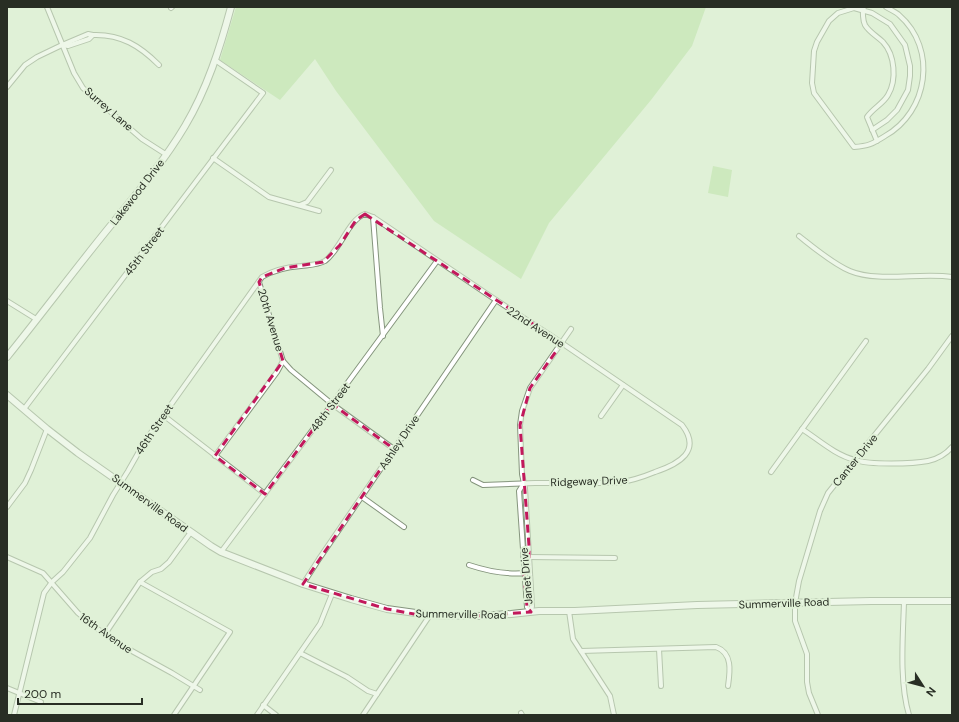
<svg xmlns="http://www.w3.org/2000/svg" width="959" height="722" viewBox="0 0 959 722" font-family="'DM Sans',sans-serif">
  <rect width="100%" height="100%" fill="#e0f1d7"/>
  <!-- green -->
  <g fill="#b6dfa0">
    <path d="M236 7H706L692 46 651 100 549 223 521 279 434 221 336 91 315 59 280 100 220 60Z"/>
    <path d="M713 166 732 170 728 197 708 193Z"/>
  </g>
  <g fill="none" stroke-linecap="round" stroke-linejoin="round">
    <!-- street casing -->
    <g stroke="#85957d" stroke-width="6">
      <g id="street">
        <path d="M47 7 74 73 83 88 142 139 167 155"/>
        <path d="M864 7C862 11 863 21 865 25 869 32 878 37 883 42 895 55 897 80 888 95 883 104 873 108 867 117L877 141"/>
        <path d="M171 8 172 7"/>
        <path d="M62 45 88 34 93 35"/>
        <path d="M7 87 25 65 37 57 62 45 68 46 89 39 93 35C121 34 140 46 159 65"/>
        <path d="M872 130 887 120 897 110 908 90 910 76V66L905 45 890 24 872 13 854 8 838 13 829 21 817 42 814 51 812 83 814 93 854 147C869 146 872 144 885 136 928 112 938 49 899 15 896 12 891 10 886 7"/>
        <path d="M213 158 269 197 319 211"/>
        <path d="M300 205 307 202 331 170"/>
        <path d="M373 217 380 308 383 336"/>
        <path d="M799 236C813 247 833 264 850 271 879 283 921 272 952 277"/>
        <path d="M259 282 283 361 291 370 332 404 394 449"/>
        <path d="M7 301 36 319"/>
        <path d="M24 409 263 93 215 60"/>
        <path d="M163 415 265 494"/>
        <path d="M601 416 623 385"/>
        <path d="M802 429C819 440 835 455 855 460 869 465 913 464 928 461 937 459 946 454 952 447"/>
        <path d="M215 456 277 372 283 361"/>
        <path d="M771 472 866 341"/>
        <path d="M524 483 519 491 527 607 531 612"/>
        <path d="M362 497 404 527"/>
        <path d="M7 507 25 483 31 470 47 429"/>
        <path d="M221 552 332 404 437 261"/>
        <path d="M7 557 43 573 78 613 96 628 121 645 172 673 200 690"/>
        <path d="M528 557 615 558"/>
        <path d="M469 565C487 571 506 575 526 573"/>
        <path d="M140 582 230 632 174 715"/>
        <path d="M303 584 319 559 496 300"/>
        <path d="M904 602C903 636 899 682 909 715"/>
        <path d="M569 611 573 639 610 696 614 715"/>
        <path d="M531 612 532 606 525 488 522 474 520 425 522 411 530 388 571 329"/>
        <path d="M105 634 140 582 152 572 161 569 169 562 191 532"/>
        <path d="M659 649 661 686"/>
        <path d="M581 651 716 647C733 653 730 672 728 686"/>
        <path d="M300 653 347 677 368 691 377 694"/>
        <path d="M7 688 41 702"/>
        <path d="M263 705 276 715"/>
        <path d="M521 713 522 715"/>
        <path d="M14 715 44 593 52 582 63 572 90 538 113 495 128 471 145 441 262 277C274 270 287 267 301 266 309 265 318 265 325 261 341 249 348 220 365 214L373 217 496 300 550 335 682 425C702 451 679 464 655 472 643 477 630 481 617 483H535L483 485 473 480"/>
        <path d="M257 715 320 624 332 594"/>
        <path d="M363 715 430 615"/>
        <path d="M818 715 809 693 807 682V654L795 621V603L799 581 820 511 828 493 928 369 952 336"/>
      </g>
    </g>
    <!-- secondary casing -->
    <g stroke="#85957d" stroke-width="8">
      <g id="secondary">
        <path d="M7 357C41 315 73 272 107 230 134 197 163 163 185 126 207 89 220 48 231 7"/>
        <path d="M7 395 47 429 78 453 211 546 221 552 303 584 351 599 387 609 430 615 480 616 511 614 539 611H575L697 605 871 601H952"/>
      </g>
    </g>
    <!-- street -->
    <use href="#street" stroke="#fff" stroke-width="4"/>
    <!-- secondary -->
    <use href="#secondary" stroke="#fff" stroke-width="6"/>
  </g>
  <!-- marked area -->
  <path d="M0 0H959V722H0ZM365 214 562 343 530 388 520 425 529 546V557H524V573L527 607 531 612 476 616 414 614 387 609 303 584 394 449 332 404 265 494 215 456 283 361 259 282 262 277 285 268 323 262 340 245 356 220Z" fill="#e0f1d7" fill-opacity=".55" fill-rule="evenodd"/>
  <path fill="none" stroke="#c2185b" stroke-width="3" stroke-dasharray="8 5" stroke-linejoin="round" d="M365 214 562 343 530 388 520 425 529 546V557H524V573L527 607 531 612 476 616 414 614 387 609 303 584 394 449 332 404 265 494 215 456 283 361 259 282 262 277 285 268 323 262 340 245 356 220Z"/>
  <g text-anchor="middle" dominant-baseline="central" stroke-width="4" stroke-linejoin="round" paint-order="stroke">
    <!-- street labels -->
    <g font-size="11" fill="#282e24" stroke="#e0f1d7">
      <text transform="translate(109 109) rotate(41)">Surrey Lane</text>
      <text transform="translate(137 192) rotate(-52)">Lakewood Drive</text>
      <text transform="translate(144 251) rotate(-53)">45th Street</text>
      <text transform="translate(271 320) rotate(73)">20th Avenue</text>
      <text transform="translate(536 327) rotate(33)">22nd Avenue</text>
      <text transform="translate(330 407) rotate(-53)">48th Street</text>
      <text transform="translate(154 429) rotate(-56)">46th Street</text>
      <text transform="translate(399 442) rotate(-56)">Ashley Drive</text>
      <text transform="translate(855 460) rotate(-51)">Canter Drive</text>
      <text transform="translate(589 481) rotate(-2)">Ridgeway Drive</text>
      <text transform="translate(150 503) rotate(36)">Summerville Road</text>
      <text transform="translate(526 576) rotate(-95)">Janet Drive</text>
      <text transform="translate(784 603) rotate(-2)">Summerville Road</text>
      <text transform="translate(461 614) rotate(1)">Summerville Road</text>
      <text transform="translate(106 633) rotate(35)">16th Avenue</text>
    </g>
  </g>
  <!-- border -->
  <rect width="959" height="722" fill="none" stroke="#282e24" stroke-width="16"/>
  <!-- north arrow -->
  <g transform="translate(923 686) rotate(126)" stroke="#e0f1d7" stroke-width="3" paint-order="stroke">
  <path d="M0-3L7 15L0 10L-7 15Z" fill="#282e24"/>
  <text y="-6" font-size="11" font-weight="bold" text-anchor="middle" fill="#282e24">N</text>
  </g>
  <!-- scale -->
  <path d="M18 698v6h124v-6" fill="none" stroke="#282e24" stroke-width="2"/>
  <text x="24" y="698" font-size="12" fill="#282e24" stroke="#e0f1d7" stroke-width="3" paint-order="stroke">200 m</text>
</svg>
